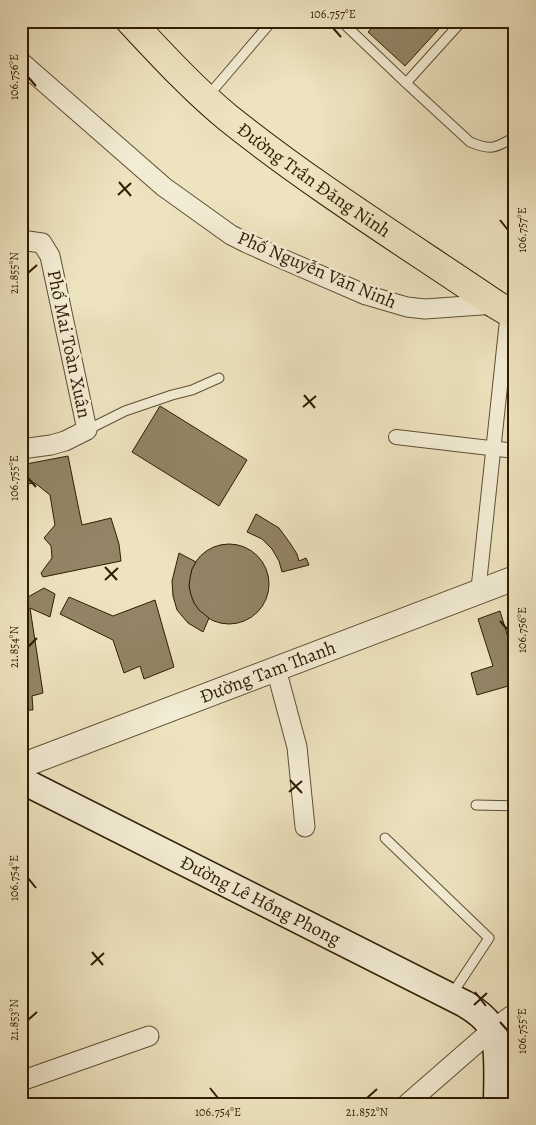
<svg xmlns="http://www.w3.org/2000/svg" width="536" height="1125" viewBox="0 0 536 1125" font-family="Alegreya,serif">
  <rect width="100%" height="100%" fill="#ede3bf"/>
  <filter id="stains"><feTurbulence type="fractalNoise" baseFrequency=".004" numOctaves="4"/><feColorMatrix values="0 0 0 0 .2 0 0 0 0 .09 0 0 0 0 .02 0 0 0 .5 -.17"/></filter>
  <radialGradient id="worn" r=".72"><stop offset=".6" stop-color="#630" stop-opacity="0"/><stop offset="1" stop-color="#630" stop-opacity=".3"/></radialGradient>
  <!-- building -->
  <g fill="#928465" stroke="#301d03">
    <path d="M378 21H446L405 66 368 32Z"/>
    <path d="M160 406 247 460 219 506 132 452Z"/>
    <path d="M68 456 82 525 111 518 119 544 121 561 43 577 41 573 52 558 51 546 44 538 55 525 50 495 35 483 21 485V465Z"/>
    <path d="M256 514 279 528 290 543 297 554 299 561 306 558 309 565 282 572 279 561 272 549 262 539 247 532Z"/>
    <circle cx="229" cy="584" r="40"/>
    <path d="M179 553 196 562 192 569 190 578 189 586 191 595 194 603 199 610 209 618 203 632 188 623 177 610 173 596 172 581Z"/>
    <path d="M44 588 55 594 50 617 30 608 43 693 32 696 33 710H24L21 693V601Z"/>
    <path d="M69 597 113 616 155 600 174 667 144 679 140 666 124 673 113 640 60 614Z"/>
    <path d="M500 611 515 660V684L477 695 471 673 493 666 478 619Z"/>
  </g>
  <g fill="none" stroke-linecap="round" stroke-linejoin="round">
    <!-- service casing -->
    <g stroke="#5f4e32" stroke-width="11">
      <g id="service">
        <path d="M341 21 406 83 470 142C492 151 495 148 515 137"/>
        <path d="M406 83 462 21"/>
        <path d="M208 96 272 21"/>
        <path d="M87 430 125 411 172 395 192 390 219 378"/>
        <path d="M21 537 22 540 21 543"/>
        <path d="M476 805 515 806"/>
        <path d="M385 838 489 938 452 994"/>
      </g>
    </g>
    <!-- pedestrian casing -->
    <g stroke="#5f4e32" stroke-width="16">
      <g id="pedestrian">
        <path d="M396 437 515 451"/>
        <path d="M478 593 508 311"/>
      </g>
    </g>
    <!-- minor casing -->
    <g stroke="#5f4e32" stroke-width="21">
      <g id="minor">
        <path d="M21 62 164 187 231 235 247 243 278 257 366 295 407 307 425 309 495 304"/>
        <path d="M21 243 28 241 42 243 50 256 87 430 65 441 51 445 21 449"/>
        <path d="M276 669 297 747 305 827"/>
        <path d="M21 1081 149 1036"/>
        <path d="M407 1104 493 1029 515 1013"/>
      </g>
    </g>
    <!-- tertiary casing -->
    <g stroke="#5f4e32" stroke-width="26">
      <g id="tertiary">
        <path id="s1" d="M21 766 515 578"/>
      </g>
    </g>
    <!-- secondary casing -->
    <g stroke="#301d03" stroke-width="29">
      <g id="secondary">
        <path id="s2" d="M21 780 465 1004C475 1010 485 1017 491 1027 500 1041 497 1085 497 1104"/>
      </g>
    </g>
    <!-- primary casing -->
    <g stroke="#301d03" stroke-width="30">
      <g id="primary">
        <path id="s3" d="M130 21C161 54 192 88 227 117 312 185 405 243 495 304L515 316"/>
      </g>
    </g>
    <!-- service -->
    <use href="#service" stroke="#f3edd5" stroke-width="9"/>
    <!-- pedestrian -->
    <use href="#pedestrian" stroke="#f3edd5" stroke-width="14"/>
    <!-- minor -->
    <use href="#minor" stroke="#f3edd5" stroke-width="19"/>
    <!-- tertiary -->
    <use href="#tertiary" stroke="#f3edd5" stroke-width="24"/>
    <!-- secondary -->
    <use href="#secondary" stroke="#f3edd5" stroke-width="26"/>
    <!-- primary -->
    <use href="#primary" stroke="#ede3bf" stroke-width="28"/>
  </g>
  <!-- ticks -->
  <path fill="none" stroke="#301d03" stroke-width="2" d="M333 28 341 37M28 77 36 86M119 182 131 196M118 195 131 183M500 220 508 230M28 273 37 265M304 395 315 408M303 407 316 396M28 478 36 487M105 567 117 580M105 580 118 568M500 621 508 630M28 647 37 638M290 780 302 793M289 792 302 781M28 878 36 888M92 952 103 965M91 965 104 953M475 992 486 1006M474 1005 487 993M28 1020 37 1012M500 1022 508 1031M210 1088 218 1098M367 1098 377 1089"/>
  <g text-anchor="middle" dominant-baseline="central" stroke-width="5" stroke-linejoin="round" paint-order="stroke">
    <!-- street labels -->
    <g font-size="19" fill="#301d03" stroke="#f3edd5">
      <text stroke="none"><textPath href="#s3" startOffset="244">Đường Trần Đăng Ninh</textPath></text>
      <text transform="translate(317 270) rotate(23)">Phố Nguyễn Văn Ninh</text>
      <text transform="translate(69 344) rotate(78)">Phố Mai Toàn Xuân</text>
      <text stroke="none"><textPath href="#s1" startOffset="264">Đường Tam Thanh</textPath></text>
      <text stroke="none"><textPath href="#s2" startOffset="268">Đường Lê Hồng Phong</textPath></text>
    </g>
  </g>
  <!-- margin -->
  <rect width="536" height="1125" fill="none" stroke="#ede3bf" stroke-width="55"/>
  <rect x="28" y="28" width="480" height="1070" fill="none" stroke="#301d03" stroke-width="2"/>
  <g font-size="12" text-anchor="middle" fill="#301d03">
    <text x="333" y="18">106.757°E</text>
    <text transform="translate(14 77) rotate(-90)" y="4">106.756°E</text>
    <text transform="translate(522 230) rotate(-90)" y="4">106.757°E</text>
    <text transform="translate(14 273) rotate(-90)" y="4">21.855°N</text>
    <text transform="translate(14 478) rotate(-90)" y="4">106.755°E</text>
    <text transform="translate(522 630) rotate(-90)" y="4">106.756°E</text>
    <text transform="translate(14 647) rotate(-90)" y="4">21.854°N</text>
    <text transform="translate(14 878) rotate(-90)" y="4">106.754°E</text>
    <text transform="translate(14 1020) rotate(-90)" y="4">21.853°N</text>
    <text transform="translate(522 1031) rotate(-90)" y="4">106.755°E</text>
    <text x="218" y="1116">106.754°E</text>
    <text x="367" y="1116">21.852°N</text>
  </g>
  <rect width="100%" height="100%" filter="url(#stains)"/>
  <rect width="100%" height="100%" fill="url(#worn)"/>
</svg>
